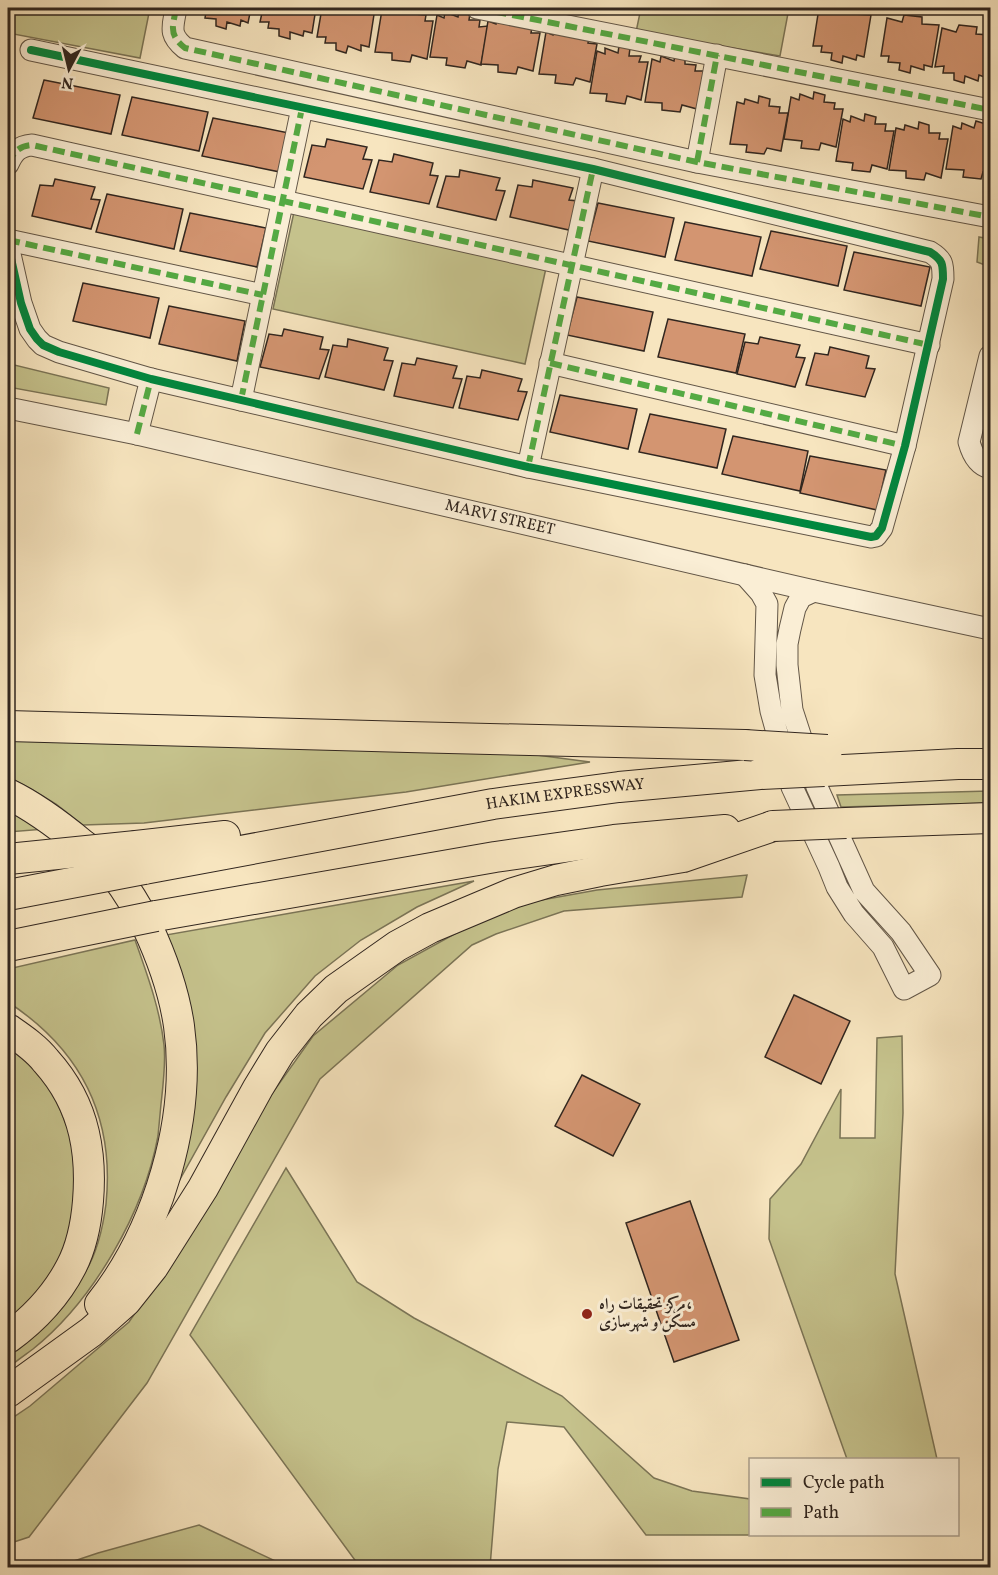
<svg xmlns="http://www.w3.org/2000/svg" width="998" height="1575" viewBox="0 0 998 1575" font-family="Vollkorn,Amiri,serif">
  <rect width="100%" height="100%" fill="#f7e5bf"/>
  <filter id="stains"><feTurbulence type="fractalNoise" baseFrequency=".00333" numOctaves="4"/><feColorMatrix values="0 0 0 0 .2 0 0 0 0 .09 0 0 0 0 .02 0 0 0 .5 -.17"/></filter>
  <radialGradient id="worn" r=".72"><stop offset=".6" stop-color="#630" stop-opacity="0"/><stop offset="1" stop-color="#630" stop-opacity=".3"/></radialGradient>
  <!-- green -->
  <g fill="#c5c28c" stroke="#7b7456" stroke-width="1.5">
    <path d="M8 8H150L140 58 8 33Z"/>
    <path d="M641 8H789L780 56 636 32Z"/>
    <path d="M294 212 546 268 525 364 273 309Z"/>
    <path d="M979 237 990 239V267L977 262Z"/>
    <path d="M8 341 14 365 109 388 106 405 8 387Z"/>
    <path d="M8 736 529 754 590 762 406 792 144 823 83 825 56 804 31 789 8 777Z"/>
    <path d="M990 791V803L841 807 837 795Z"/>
    <path d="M8 803 46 829 8 832Z"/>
    <path d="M747 875 742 897 564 911 496 934 472 945 320 1079 147 1383 29 1537 8 1544V1421L30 1406 129 1322 200 1219 244 1133 313 1036 398 965 480 920 536 901 597 890Z"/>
    <path d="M474 881 417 907 361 940 315 976 265 1033 226 1097 159 1217 180 1141 160 936Z"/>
    <path d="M135 940C147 974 160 1009 164 1045 166 1063 163 1086 161 1104 160 1115 159 1126 158 1136 144 1212 94 1300 33 1349 25 1355 16 1361 8 1368V1352C26 1334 44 1315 62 1297 69 1289 79 1282 84 1274 97 1254 103 1227 106 1204 115 1116 81 1050 8 1002V969Z"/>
    <path d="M902 1036 903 1113 895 1274 937 1459H847L769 1239 770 1199 801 1164 841 1089 840 1138H875L877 1038Z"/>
    <path d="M8 1043 35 1069 53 1092 72 1139 79 1187 61 1267 8 1327Z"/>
    <path d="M286 1168 357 1282 414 1318 562 1396 654 1478 692 1491 750 1499V1534L893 1535H646L564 1427 507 1422 498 1469 490 1567H360L190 1335Z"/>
    <path d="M199 1525 288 1567H56L98 1553Z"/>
  </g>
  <!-- building -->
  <g fill="#d39571" stroke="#31261f" stroke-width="1.5">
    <path d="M198 8H251L248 23 241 20 240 26 227 22 226 29 216 26V19L205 18 206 12H197Z"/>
    <path d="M263 8H316L312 33 304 31 303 36 290 32V39L279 36V29L268 28 269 22H260Z"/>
    <path d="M322 8H375L369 47 361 45V51L348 46 346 53 336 50V43H325L326 37H317Z"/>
    <path d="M391 8 403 11 404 8H415V14L426 15 425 21H433L427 59 412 55 410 62 392 60V53L375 52 382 10 390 12Z"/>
    <path d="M819 8 834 12 835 8H855L854 14 871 15 864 57 857 55 856 60 843 56 842 63 831 60 832 53 821 52 822 46H813Z"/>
    <path d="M459 10 470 13 469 20H480L479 27 488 26 481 65 467 61 465 68 446 65 447 58 430 57 437 15 444 18 445 12 458 17Z"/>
    <path d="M904 15 922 17V24L939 25 932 67 924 65V70L911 66 910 73 899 70 900 63 888 62 889 56H881L887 18 902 22Z"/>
    <path d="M497 18 532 27 531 33H540L533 71 518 67 516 74 498 72V65L481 64 488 21 496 24Z"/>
    <path d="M959 25 977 27 976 34 990 35V54L987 78 979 75 978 81 965 76 964 83 954 80V73H943L944 66 935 67 942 28 956 32Z"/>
    <path d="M554 29 589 37 588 43 597 44 590 82 576 78 573 85 555 83 556 75 539 74 546 32 553 35Z"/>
    <path d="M619 46 630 48 629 56H641L639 62H648L641 100 627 96 625 104 606 101 607 94 590 93 597 51 605 54V48L618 53Z"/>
    <path d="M675 54 685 57V64L696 65 695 71H704L697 109 682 105 680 112 662 110V103L645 102 652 59 660 62 661 56 674 61Z"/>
    <path d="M44 80 120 95 111 134 33 118Z"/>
    <path d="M814 92 825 95 824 102 835 103 834 109H843L836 147 821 143 819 150 801 148 802 141 784 139 791 97 799 100 800 94 813 99Z"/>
    <path d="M759 96 770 99 769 106 780 107 779 113H788L781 151 767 148 764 154 746 152 747 145 730 144 737 102 744 104 745 99 758 103Z"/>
    <path d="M132 97 208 112 199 151 122 135Z"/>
    <path d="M865 114 876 117 875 124H886L885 131H894L887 169 872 165 870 172 852 170 853 163 836 161 843 119 850 122 851 116 864 121Z"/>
    <path d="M213 118 289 133 280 172 202 156Z"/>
    <path d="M976 121 986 124V131H990V174L983 172 981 179 963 177 964 170 946 169 953 126 961 129 962 123 974 128Z"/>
    <path d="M919 122 929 125V133H940L939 139H948L941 178 926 173 924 180 906 178V171L889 170 896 128 904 130 905 125 918 129Z"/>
    <path d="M327 139 367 147 363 159 372 160 363 189 304 177 312 145 325 147Z"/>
    <path d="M394 154 433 163 430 175 438 176 429 204 370 192 379 160 392 162Z"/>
    <path d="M460 170 500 178 496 190 505 191 496 220 437 207 446 176 459 177Z"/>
    <path d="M55 179 95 187 91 199 100 200 91 229 32 216 40 185 53 186Z"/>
    <path d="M533 180 573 188 569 200 578 201 569 230 510 217 518 185 532 187Z"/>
    <path d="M107 194 183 209 174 249 96 232Z"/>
    <path d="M598 203 674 218 665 257 588 241Z"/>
    <path d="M190 213 266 228 257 267 180 251Z"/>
    <path d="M685 222 761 237 752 276 675 260Z"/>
    <path d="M771 231 847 246 838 286 760 269Z"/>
    <path d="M854 252 930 267 921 306 844 290Z"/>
    <path d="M83 283 159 298 150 338 73 321Z"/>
    <path d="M577 297 653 312 644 351 567 335Z"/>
    <path d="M169 306 245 321 237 361 159 344Z"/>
    <path d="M668 319 745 334 736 373 658 357Z"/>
    <path d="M284 329 323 337 320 349 329 350 319 379 260 367 269 334 282 336Z"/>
    <path d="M760 337 800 345 796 357 805 358 795 387 737 374 745 342 758 344Z"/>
    <path d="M348 339 388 348 384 360 393 361 384 390 325 377 333 345 347 347Z"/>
    <path d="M830 347 869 356 866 368 875 369 865 397 806 385 815 353 828 355Z"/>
    <path d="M417 358 457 366 453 378 462 379 453 408 394 396 402 363 415 365Z"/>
    <path d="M482 370 522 379 518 391 527 392 518 420 459 408 467 376 480 378Z"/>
    <path d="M560 395 637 409 628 449 550 432Z"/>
    <path d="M650 414 726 429 717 468 639 452Z"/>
    <path d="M733 436 808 451 800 491 722 474Z"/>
    <path d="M810 456 886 470 877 510 800 493Z"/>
    <path d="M794 995 850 1021 821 1084 765 1057Z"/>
    <path d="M582 1075 640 1104 613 1156 555 1126Z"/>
    <path d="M690 1201 739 1340 674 1362 626 1223Z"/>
  </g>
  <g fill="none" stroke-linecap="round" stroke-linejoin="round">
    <!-- minor casing -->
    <g stroke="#625647" stroke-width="23">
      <g id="minor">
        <path d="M176 8C173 27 168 34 185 48L697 162 990 217"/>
        <path d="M477 8 990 110"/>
        <path d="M697 162 717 55"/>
        <path d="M8 164C13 153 18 146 32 145L929 345"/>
        <path d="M8 240 263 295"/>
        <path d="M8 245 21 303 30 329 37 339 43 345 59 352 151 379 528 467 871 537 876 536 882 528 905 446 943 279C943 264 943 260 930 252L593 169 31 50"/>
        <path d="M990 356 969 442C972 453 978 465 990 468"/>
        <path d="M550 363 905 446"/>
        <path d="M241 400 302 108"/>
        <path id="s1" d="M8 408 137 434 814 591 990 629"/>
        <path d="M137 434 151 379"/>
        <path d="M528 467 593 169"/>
        <path d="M745 575 761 593 767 604 765 675 771 711 792 787 829 867 837 887 854 914 883 947 904 989 930 975 901 932 864 891 817 787 792 710 787 665V644L790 629 795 608 801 597 814 591"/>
      </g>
    </g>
    <!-- highway casing -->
    <g stroke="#31261f" stroke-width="32">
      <g id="highway">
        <path d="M8 726 408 737 745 745"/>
        <path d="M824 771 958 764H990"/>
        <path d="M8 794C35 807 60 826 83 845 90 850 98 855 105 862 109 866 112 871 116 876 129 893 137 907 147 926 162 958 174 991 179 1026 192 1119 158 1231 100 1304"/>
        <path d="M846 823 990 818"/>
        <path d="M136 846 225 836"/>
        <path id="s2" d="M144 869 493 804 619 787 760 774"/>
        <path d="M156 916 495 857 614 840 725 830"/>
        <path d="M8 1029C21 1038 36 1048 46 1061 64 1081 78 1107 84 1133 93 1172 90 1231 71 1267 56 1296 34 1319 8 1338"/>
        <path d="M8 1392 91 1332 126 1301 153 1267 203 1188 258 1088 280 1052 309 1015 336 989 397 946 430 928 513 893 556 880 600 871 683 857 773 826"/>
      </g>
    </g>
    <!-- minor -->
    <use href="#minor" stroke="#faeed5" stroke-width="21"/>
    <!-- highway -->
    <use href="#highway" stroke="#f7e5bf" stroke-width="30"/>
    <!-- highway-bridge casing -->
    <g stroke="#31261f" stroke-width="32" stroke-linecap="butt">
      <g id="highway-bridge">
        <path d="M745 745 827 750"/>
        <path d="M760 774 824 771"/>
        <path d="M773 826 846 823"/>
        <path d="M8 859 136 846"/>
        <path d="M8 895 144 869"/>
        <path d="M8 946 156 916"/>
      </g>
    </g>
    <!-- highway-bridge -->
    <use href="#highway-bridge" stroke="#f7e5bf" stroke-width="30"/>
    <!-- quiet -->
    <g stroke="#54aa43" stroke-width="6" stroke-dasharray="12 6" stroke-linecap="butt">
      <path d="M176 8C173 27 168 34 185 48L697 162 990 217"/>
      <path d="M477 8 990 110"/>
      <path d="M697 162 717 55"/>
      <path d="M8 164C13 153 18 146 32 145L929 345"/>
      <path d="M8 240 263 295"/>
      <path d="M550 363 905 446"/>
      <path d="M241 400 302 108"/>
      <path d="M137 434 151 379"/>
      <path d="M528 467 593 169"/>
    </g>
    <!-- cycleway casing -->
    <g stroke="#faeed5" stroke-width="11">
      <path id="cycleway" d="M8 245 21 303 30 329 37 339 43 345 59 352 151 379 528 467 871 537 876 536 882 528 905 446 943 279C943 264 943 260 930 252L593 169 31 50"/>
    </g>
    <!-- cycleway -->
    <use href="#cycleway" stroke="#00873e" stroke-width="8"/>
  </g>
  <!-- markers -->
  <circle fill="#8f2418" stroke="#faeed5" stroke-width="2" cx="587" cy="1314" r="6"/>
  <g text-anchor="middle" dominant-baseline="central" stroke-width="6" stroke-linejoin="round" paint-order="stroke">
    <!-- street labels -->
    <g font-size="16" fill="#31261f" stroke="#faeed5">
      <text stroke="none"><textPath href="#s1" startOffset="504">MARVI STREET</textPath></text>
      <text stroke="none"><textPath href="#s2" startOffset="428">HAKIM EXPRESSWAY</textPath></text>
    </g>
    <!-- poi labels -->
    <g font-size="16" font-weight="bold" fill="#31261f" stroke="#faeed5" text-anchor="start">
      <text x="599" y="1305">مرکز تحقیقات راه،<tspan x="599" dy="18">مسکن و شهرسازی</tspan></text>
    </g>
  </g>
  <!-- margin -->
  <rect width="998" height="1575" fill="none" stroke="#f7e5bf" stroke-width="30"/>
  <rect x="9" y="9" width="980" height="1557" fill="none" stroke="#31261f" stroke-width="3"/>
  <rect x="15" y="15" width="968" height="1545" fill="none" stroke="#31261f" stroke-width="1.5"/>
  <!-- legend -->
  <rect x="749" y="1458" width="210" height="78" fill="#faeed5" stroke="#aa9e8c" stroke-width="1.5"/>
  <rect x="761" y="1478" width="30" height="9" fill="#00873e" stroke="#aa9e8c" stroke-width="1.5"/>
  <text x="803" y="1488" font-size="18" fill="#31261f">Cycle path</text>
  <rect x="761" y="1508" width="30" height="9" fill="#54aa43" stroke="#aa9e8c" stroke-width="1.5"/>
  <text x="803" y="1518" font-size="18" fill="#31261f">Path</text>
  <!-- north arrow -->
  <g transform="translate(69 69) rotate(187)" stroke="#faeed5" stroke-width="4.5" paint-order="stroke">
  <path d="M0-4.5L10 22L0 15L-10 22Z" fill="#31261f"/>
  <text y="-9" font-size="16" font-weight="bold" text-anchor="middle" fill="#31261f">N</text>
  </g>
  <rect width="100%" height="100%" filter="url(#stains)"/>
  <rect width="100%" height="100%" fill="url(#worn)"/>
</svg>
